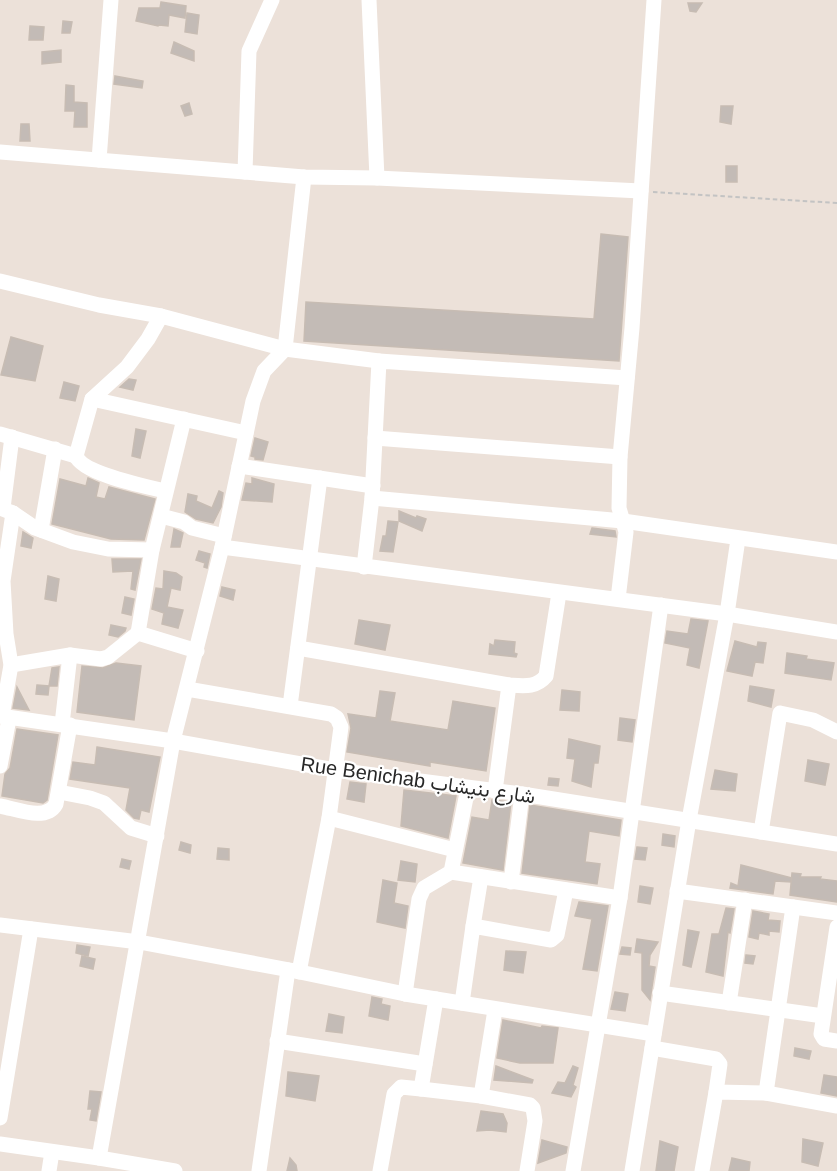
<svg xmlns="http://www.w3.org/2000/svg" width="837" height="1171" viewBox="0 0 837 1171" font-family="Arial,Vazirmatn,sans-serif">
  <rect width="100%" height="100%" fill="#ece1d9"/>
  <!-- building -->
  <g fill="#c3bbb6" stroke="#c7bcb3" stroke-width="1.5">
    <path d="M161 2 186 6 185 18 169 15 168 26 159 25 158 26 136 21 139 8H160Z"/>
    <path d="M688 3H702L696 12 690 11Z"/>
    <path d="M187 13 199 15 197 34 185 32Z"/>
    <path d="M63 21 72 22 70 33H62Z"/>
    <path d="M30 26 44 27 43 40H29Z"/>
    <path d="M174 42 194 51V61L171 53Z"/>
    <path d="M61 50V62L42 64V52Z"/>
    <path d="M115 76 143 81 142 88 114 84Z"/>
    <path d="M66 85 74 86V102L87 103V127H74L75 111H65Z"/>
    <path d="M189 103 192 114 185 116 181 106Z"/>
    <path d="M721 106H733L731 124 720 122Z"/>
    <path d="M21 124H29L30 141H20Z"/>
    <rect x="726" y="166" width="11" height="16"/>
    <path d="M601 234 628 237 619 361 304 341 306 302 594 319Z"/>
    <path d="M11 337 43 346 35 381 1 375Z"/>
    <path d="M129 379 136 380 133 390 120 387Z"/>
    <path d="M64 382 79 386 75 401 60 398Z"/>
    <path d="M136 429 146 431 140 458 132 456Z"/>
    <path d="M255 438 268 442 263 460 255 459V457L251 456Z"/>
    <path d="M88 478 99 483 96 497 105 499 109 487 155 499 144 540 111 539 52 524 60 479 86 486Z"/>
    <path d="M252 478 274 484 272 502 242 500 246 483 252 484Z"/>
    <path d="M219 491 223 493 221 507 213 523 196 519 185 512 188 494 197 496 196 501 212 508Z"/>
    <path d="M399 511 416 518 417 516 426 519 422 531 399 521Z"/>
    <path d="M388 521 398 522 393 552 380 551 383 536H386Z"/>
    <path d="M592 528 615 531 616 537 590 534Z"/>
    <path d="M174 529 183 533 180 547H171Z"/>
    <path d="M23 532 33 538 31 548 21 546Z"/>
    <path d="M199 551 210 554 207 568 204 567 205 563 196 560Z"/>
    <path d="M112 559H141L135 590 131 589 133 571 113 572Z"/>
    <path d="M164 571 176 573 182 577 180 590 171 588 167 607 183 610 178 628 162 624 164 613 152 609 156 588 163 589Z"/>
    <path d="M48 576 59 579 56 601 45 599Z"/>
    <path d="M222 587 235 590 233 600 220 596Z"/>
    <path d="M125 597 134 599 131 615 122 613Z"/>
    <path d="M691 619 708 621 699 668 687 665 690 648 665 643 667 631 688 634Z"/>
    <path d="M359 620 390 625 385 650 355 644Z"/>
    <path d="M111 625 126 628 125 631 118 637 109 635Z"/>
    <path d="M495 640 515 642 514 653 517 654 516 657 489 654 490 644 494 646Z"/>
    <path d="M735 641 757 647 758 642 766 643 763 663 755 662 752 676 727 671Z"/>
    <path d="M787 653 807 656 806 659 834 663 831 680 785 673Z"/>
    <path d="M116 663 141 666 134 720 77 712 82 666 103 668Z"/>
    <path d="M59 667 57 686H49L52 668Z"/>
    <path d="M37 685 49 686 48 695 36 694Z"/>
    <path d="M750 686 774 690 771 707 748 701Z"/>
    <path d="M17 687 29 710 13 708Z"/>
    <path d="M562 690 580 692 579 711 560 710Z"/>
    <path d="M380 691 395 693 390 721 448 730 453 701 495 708 486 771 430 762V766L347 752 351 728 348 714 376 718Z"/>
    <path d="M620 718 635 720 632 742 618 740Z"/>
    <path d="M17 729 58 735 47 800 43 803 2 796 5 774 10 768Z"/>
    <path d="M569 739 600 746 598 763H594L591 787 572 781 575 759 567 758Z"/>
    <path d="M97 747 160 757 149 812 141 810 139 819 134 818 126 810 130 788 70 779 73 762 95 765Z"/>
    <path d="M808 760 829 764 825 785 805 781Z"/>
    <path d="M715 770 737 774 735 791 711 789Z"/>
    <path d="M549 778 559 779 558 786 548 785Z"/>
    <path d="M350 782 366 784 364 802 347 799Z"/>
    <path d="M404 790 456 796 448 838 401 826Z"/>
    <path d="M492 800 511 802 503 870 463 863 472 817 489 820Z"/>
    <path d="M530 805 621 820 619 836 589 831 585 862 600 864 597 884 522 873Z"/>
    <path d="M663 834 675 836 674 847 662 845Z"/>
    <path d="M181 842 191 845 190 853 179 850Z"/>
    <path d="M637 847 647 848 645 860 635 859Z"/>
    <path d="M218 848 229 849V860L217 859Z"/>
    <path d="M122 859 131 861 129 869 120 867Z"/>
    <path d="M401 861 417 864 415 882 398 880Z"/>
    <path d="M741 865 792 878 791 882 775 881 773 894 730 888 731 883 738 886Z"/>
    <path d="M792 873 801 874 800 877H821L820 879 837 881V902L790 895Z"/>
    <path d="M383 880 397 883 394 903 408 906 405 928 377 922Z"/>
    <path d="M640 886 653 888 650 904 638 902Z"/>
    <path d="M579 902 608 906 597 971 583 969 592 919 575 916Z"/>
    <path d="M726 908 734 909 730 933 728 932 723 976 706 972 712 934H719Z"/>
    <path d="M753 911 769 914 768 920 780 921 779 932 769 931V935L759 933 758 939 749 937Z"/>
    <path d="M688 930 699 932 691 967 683 965Z"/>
    <path d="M637 939 658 942 650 955 649 966 655 967 650 1000 642 990V953L635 952Z"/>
    <path d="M77 945 90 947 88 956 76 953Z"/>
    <path d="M622 947 631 948 630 955 620 954Z"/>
    <path d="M506 951 526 952 523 973 504 970Z"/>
    <path d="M746 955 755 956 753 964 745 963Z"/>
    <path d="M82 956 95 959 93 969 80 966Z"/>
    <path d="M615 992 628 994 625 1011 611 1009Z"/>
    <path d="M372 997 382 999 381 1004 390 1006 388 1020 369 1016Z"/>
    <path d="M329 1014 344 1017 342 1033 326 1031Z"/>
    <path d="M503 1020 541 1028 542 1026 558 1028 553 1063H520L497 1058Z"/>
    <path d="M795 1048 811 1051 809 1059 794 1056Z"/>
    <path d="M496 1066 533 1080 532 1083 494 1080Z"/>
    <path d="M573 1066 578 1068 573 1085 576 1087 571 1097 552 1093 558 1082 565 1083Z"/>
    <path d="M288 1072 319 1076 315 1101 286 1096Z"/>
    <path d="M824 1075 837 1077V1096L821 1093Z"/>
    <path d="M90 1091 101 1092 96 1121 90 1120 92 1109H88Z"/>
    <path d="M481 1111 503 1114 507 1123 506 1132 490 1130 477 1131Z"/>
    <path d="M803 1139 823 1143 818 1166 802 1162Z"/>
    <path d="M542 1140 567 1147 566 1153 538 1163Z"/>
    <path d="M660 1141 678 1147 674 1171H656Z"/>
    <path d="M290 1158 296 1165 297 1171H287Z"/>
    <path d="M732 1158 750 1162 749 1171H729Z"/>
  </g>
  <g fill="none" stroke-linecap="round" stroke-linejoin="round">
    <!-- path -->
    <path stroke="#c3c3c3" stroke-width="2" stroke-dasharray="4.5 3" stroke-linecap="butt" d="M653 192 837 203"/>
    <!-- minor -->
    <g stroke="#fff" stroke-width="15">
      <path d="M369 0 377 178"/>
      <path d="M0 152 304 177 377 178 641 191"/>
      <path d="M99 160 111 0"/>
      <path d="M245 172 249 51 272 0"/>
      <path d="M0 281 99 305 161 316 285 349 379 361"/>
      <path d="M92 399 246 433"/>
      <path d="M184 419 152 550 138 633 197 651"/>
      <path d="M0 434 76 456 92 399 127 367 148 339 161 316"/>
      <path d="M375 438 620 457"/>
      <path d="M76 456C83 474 145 486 165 491"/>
      <path d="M239 466 373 486"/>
      <path d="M372 498 623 521 837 552"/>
      <path d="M0 508 13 513 35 528 73 542 108 549 152 550"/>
      <path d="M3 508 12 437"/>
      <path d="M161 516 184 522 192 528 224 536"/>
      <path d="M41 530 55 449"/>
      <path d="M222 547 727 614 837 632"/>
      <path d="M364 567 372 498 379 361 627 378"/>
      <path d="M618 599 626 532 619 508 620 457 632 328 654 0"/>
      <path d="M298 648 509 685C524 686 536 688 546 676L559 593"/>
      <path d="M70 655 101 659 108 657 138 633"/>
      <path d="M11 665 70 655 62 724"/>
      <path d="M187 689 331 714 337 718 341 727 329 818 299 972"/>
      <path d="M290 706 320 478"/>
      <path d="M0 716 173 741 335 770 522 794 837 844"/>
      <path d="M2 716 11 665 6 634 3 581 13 513"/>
      <path d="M0 766 9 719"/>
      <path d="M495 791 509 685"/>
      <path d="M59 792 90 798 104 803 131 828 157 836"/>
      <path d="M0 806C17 809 46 822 56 804L70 725"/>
      <path d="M329 818 455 850"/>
      <path d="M761 832 780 713 813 720 837 732"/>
      <path d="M451 872 620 898"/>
      <path d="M511 882 522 794"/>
      <path d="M677 891 837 913"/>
      <path d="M0 925 139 942 295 971 405 994 654 1034"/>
      <path d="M473 926 481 877"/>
      <path d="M837 927 821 1034 824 1039 837 1041"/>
      <path d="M660 993 823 1016"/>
      <path d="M405 994 419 899 424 888 451 872 468 788"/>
      <path d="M462 1003 473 926 551 940 557 935 566 890"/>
      <path d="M729 1003 745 900"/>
      <path d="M277 1041 425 1064"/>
      <path d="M652 1048 716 1059 720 1064 716 1092"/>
      <path d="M421 1089 481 1096 495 1010"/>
      <path d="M766 1093 793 907"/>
      <path d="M481 1096 530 1105 533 1108 535 1121 527 1171"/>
      <path d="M0 1118 31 929"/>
      <path d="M0 1144 99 1158 175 1171"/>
      <path d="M99 1158 173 741 222 547 253 401 264 371 285 349 304 177"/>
      <path d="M49 1171 52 1152"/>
      <path d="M259 1171 288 970"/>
      <path d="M380 1171 394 1094 401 1087 421 1089 436 999"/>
      <path d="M573 1171 620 898 661 605"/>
      <path d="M632 1171 689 820 727 614 738 539"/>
      <path d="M702 1171 716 1092 766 1093 837 1106"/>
    </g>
  </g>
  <g text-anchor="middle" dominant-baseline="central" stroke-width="4.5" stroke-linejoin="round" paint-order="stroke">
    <!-- street labels -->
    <g font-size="20" fill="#282828" stroke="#fff">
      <text transform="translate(418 780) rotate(8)">Rue Benichab شارع بنيشاب</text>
    </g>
  </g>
</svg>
